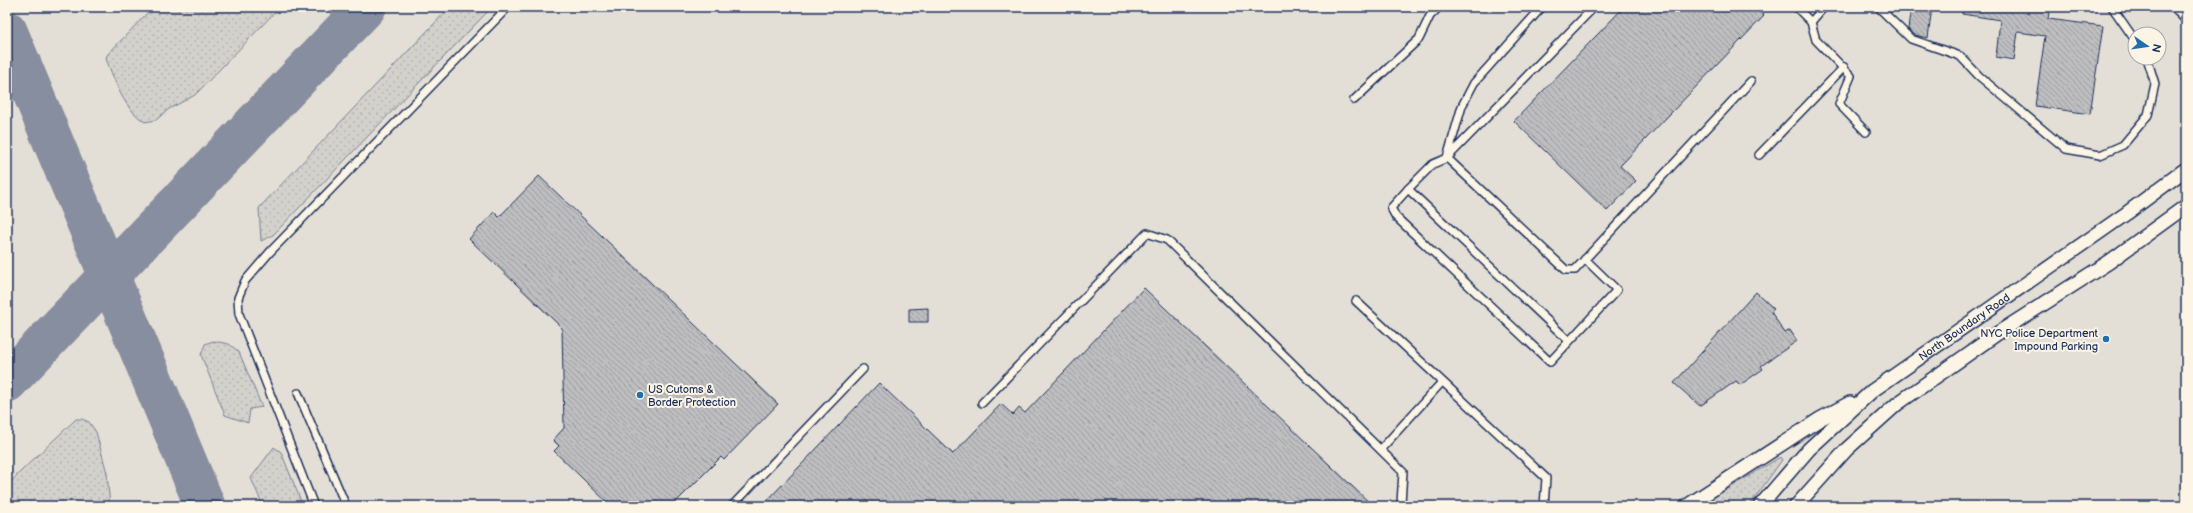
<svg xmlns="http://www.w3.org/2000/svg" width="2193" height="513" viewBox="0 0 2193 513" font-family="'Balsamiq Sans',sans-serif">
  <defs>
    <pattern id="grass-dots" width="8" height="8" patternUnits="userSpaceOnUse"><rect width="8" height="8" fill="#d3d1cc"/><path d="M2 2h.1M6 6h.1" fill="none" stroke="#b5b4b2" stroke-width="1.8" stroke-linecap="round"/></pattern>
    <pattern id="building-back-hatch" width="6" height="6" patternUnits="userSpaceOnUse"><rect width="6" height="6" fill="#bebec0"/><path d="M-1 5l2 2M0 0l6 6M5-1l2 2" fill="none" stroke="#9a9b9f"/></pattern>
  </defs>
  <rect width="100%" height="100%" fill="#f3ede0"/>
  <filter id="ink" filterUnits="userSpaceOnUse"><feTurbulence type="fractalNoise" baseFrequency=".025" numOctaves="2"/><feDisplacementMap in="SourceGraphic" scale="8" xChannelSelector="R" yChannelSelector="G"/><feConvolveMatrix kernelMatrix="1 2 1 2 8 2 1 2 1" color-interpolation-filters="sRGB"/></filter>
  <g filter="url(#ink)">
    <!-- built -->
    <path fill="#e3dfd6" fill-rule="evenodd" d="M7 7H2186V506H7ZM2135 34H2159V58H2135Z"/>
    <!-- grass -->
    <g fill="url(#grass-dots)" stroke="#778095">
      <path d="M153 7H280L195 95 169 109 156 120 145 122C123 108 116 83 106 59L107 55Z"/>
      <path d="M450 7H492L273 235 261 241 259 208Z"/>
      <path d="M213 341 229 344 239 352 262 407 250 409 248 423 225 415 201 355 205 344Z"/>
      <path d="M76 419H82L89 422 96 432 107 473 110 506H7V487L17 475Z"/>
      <path d="M274 447 281 452 303 506H263L251 478Z"/>
      <path d="M1780 457 1782 460 1749 506H1700Z"/>
    </g>
    <g fill="none" stroke-linecap="round" stroke-linejoin="round">
      <!-- taxiway -->
      <g stroke="#878e9f" stroke-width="41">
        <path d="M7 31 205 506"/>
        <path d="M7 382 366 7"/>
      </g>
    </g>
    <!-- building -->
    <g fill="url(#building-back-hatch)" stroke="#1b2f5e">
      <path d="M1624 7H1755L1764 16 1620 166 1636 181 1607 211 1514 121Z"/>
      <path d="M1911 7H1932L1928 38 1915 35 1908 29Z"/>
      <path d="M1962 7H2050L2048 19 2103 26 2090 114 2035 106 2045 36 2018 32 2014 60 1996 57 2000 20 1962 14Z"/>
      <path d="M539 176 778 404 724 460 721 457 672 506H611L554 451 559 446 553 440 564 428 562 328 469 239 494 212 499 217Z"/>
      <path d="M1144 288 1373 506H762L879 383 953 454 1001 404 1013 415 1019 408 1025 413Z"/>
      <path d="M1756 292 1774 309 1771 312 1785 333 1790 330 1797 341 1761 366 1763 369 1740 385 1736 381 1700 406 1674 383Z"/>
      <path d="M928 308V322H909V309Z"/>
    </g>
    <g fill="none" stroke-linecap="round" stroke-linejoin="round">
      <!-- lane casing -->
      <g stroke="#1b2f5e" stroke-width="10">
        <g id="lane">
          <path d="M1542 7 1474 83 1462 106 1447 158 1566 270H1575L1751 81"/>
          <path d="M1796 7 1811 22 1824 7"/>
          <path d="M1878 7 1911 39 1960 56 1979 76 2066 149 2100 155 2123 145 2148 115 2155 84 2147 58"/>
          <path d="M2112 7 2135 40"/>
          <path d="M1811 22 1816 40 1851 76 1839 104 1866 132"/>
          <path d="M1354 100 1419 39 1430 16 1439 7"/>
          <path d="M1759 155 1844 67"/>
          <path d="M1408 189 1391 208 1396 217 1550 362 1617 290 1585 259"/>
          <path d="M1356 301 1546 478 1544 506"/>
          <path d="M1569 341 1408 189 1433 164 1447 158 1594 7"/>
          <path d="M298 393 346 506"/>
          <path d="M982 403 1147 233 1167 240 1403 472 1401 503 1404 506"/>
          <path d="M1381 449 1442 382"/>
          <path d="M314 506 239 314 238 298 245 281 270 252 508 7"/>
          <path d="M732 506 863 369"/>
        </g>
      </g>
      <!-- street casing -->
      <g stroke="#1b2f5e" stroke-width="16">
        <g id="street">
          <path d="M2177 7 2186 16"/>
          <path d="M1687 506 1820 419 1850 403"/>
          <path id="s1" d="M1760 506 1809 449 1872 391 2127 213 2186 169"/>
          <path d="M1796 506 1847 449 1897 404 1998 333 2109 262 2186 206"/>
        </g>
      </g>
      <!-- lane -->
      <use href="#lane" stroke="#fcf5e5" stroke-width="7"/>
      <!-- street -->
      <use href="#street" stroke="#fcf5e5" stroke-width="13"/>
    </g>
  </g>
  <!-- markers -->
  <g fill="#1f6fb2" stroke="#fcf5e5" stroke-width="1.5">
    <circle cx="2106" cy="339" r="4"/>
    <circle cx="640" cy="395" r="4"/>
  </g>
  <g text-anchor="middle" dominant-baseline="central" stroke-width="4" stroke-linejoin="round" paint-order="stroke">
    <!-- street labels -->
    <g font-size="11" fill="#1b2f5e" stroke="#fcf5e5">
      <text stroke="none"><textPath href="#s1" startOffset="273">North Boundary Road</textPath></text>
    </g>
    <!-- poi labels -->
    <g font-size="11" fill="#1b2f5e" stroke="#fcf5e5" text-anchor="end">
      <text x="2098" y="333">NYC Police Department<tspan x="2098" dy="13">Impound Parking</tspan></text>
      <text x="648" y="389" text-anchor="start">US Cutoms &amp;<tspan x="648" dy="13">Border Protection</tspan></text>
    </g>
  </g>
  <!-- margin -->
  <rect width="2193" height="513" fill="none" stroke="#fcf5e5" stroke-width="24"/>
  <rect x="12" y="12" width="2169" height="489" fill="none" stroke="#1b2f5e" stroke-width="1.5" filter="url(#ink)"/>
  <!-- north arrow -->
  <g transform="translate(2147 46) rotate(103)"><circle r="19" fill="#fcf5e5" stroke="#a2a6af"/>
  <path d="M0-3L7 15L0 10L-7 15Z" fill="#1f6fb2"/>
  <text y="-6" font-size="11" font-weight="bold" text-anchor="middle" fill="#1b2f5e">N</text>
  </g>
</svg>
